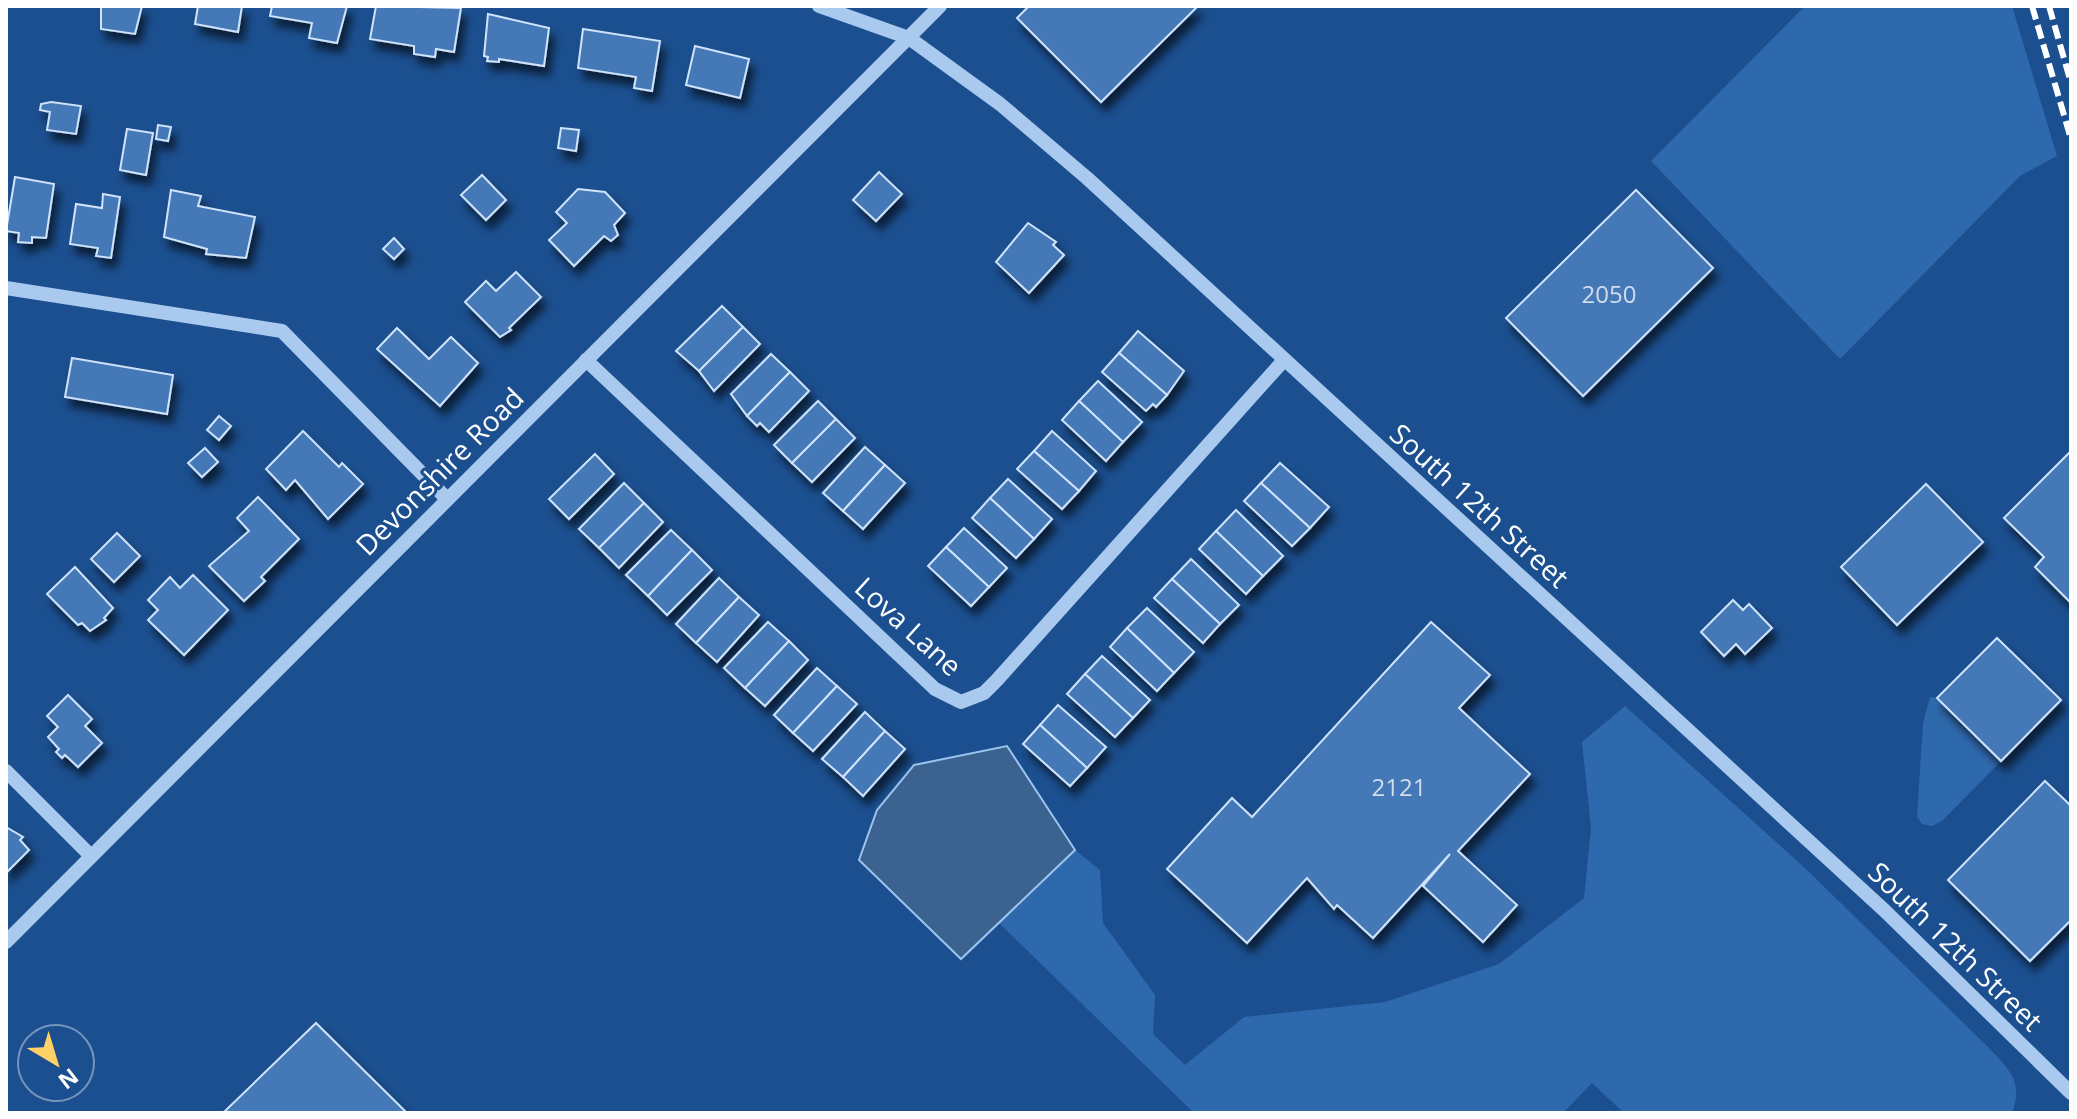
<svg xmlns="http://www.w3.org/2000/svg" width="2077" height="1119" viewBox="0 0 2077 1119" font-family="'Open Sans',sans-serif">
  <defs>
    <filter id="shadow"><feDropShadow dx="5" dy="9" stdDeviation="4" flood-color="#0009"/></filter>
  </defs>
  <rect width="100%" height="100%" fill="#1b4f8f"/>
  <!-- green -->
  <g fill="#2e69ad">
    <path d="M1805 6H2012L2057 156 2020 176 1840 359 1651 161Z"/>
    <path d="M1930 697 1937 698 2001 761 1942 821 1932 826 1922 824 1917 817 1923 723Z"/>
    <path d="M1625 706 1806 869 1988 1047C2009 1069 2024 1082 2012 1113H1624L1592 1083 1563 1113H1194L999 923 1075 850 1100 870 1103 923 1155 995 1153 1034 1185 1065 1244 1017 1385 1002 1499 964 1584 898 1591 828 1582 742Z"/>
  </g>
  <!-- water -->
  <path fill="#3c6290" stroke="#9cc4f0" stroke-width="2" d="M1007 746 1075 850 961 959 859 860 877 810 914 765Z"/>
  <!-- building -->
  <g fill="#4478b7" stroke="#cfe3fa" stroke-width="2" filter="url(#shadow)">
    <path d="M101 6H142L135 34 101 29Z"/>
    <path d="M198 6H242L238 32 195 24Z"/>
    <path d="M272 6H347L337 43 309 38 312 23 270 16Z"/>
    <path d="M376 6 461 8 454 52 436 49 435 57 414 54V46L370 39Z"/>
    <path d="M1029 6H1198L1101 102 1017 18Z"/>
    <path d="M488 14 549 28 544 66 499 59V62L487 61 488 57 484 56Z"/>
    <path d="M583 29 660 41 652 91 634 88 636 77 578 68Z"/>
    <path d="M695 46 749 59 740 98 686 85Z"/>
    <path d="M51 102 81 106 76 134 47 130 50 112 40 110 41 104Z"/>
    <path d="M158 125 171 127 168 141 156 139Z"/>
    <path d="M561 128 579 130 576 151 558 148Z"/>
    <path d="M127 129 153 133 146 175 120 170Z"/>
    <path d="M879 172 902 194 876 221 853 200Z"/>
    <path d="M482 175 506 200 486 220 461 195Z"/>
    <path d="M15 177 54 184 46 238 32 237V243L18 242 19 233 6 231Z"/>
    <path d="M578 189 605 192 625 213 614 225 618 235 611 241 604 236 574 266 549 240 567 223 556 212Z"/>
    <path d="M171 190 201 196 198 206 255 217 246 258 206 254 207 249 164 237Z"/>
    <path d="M1636 190 1713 268 1583 396 1506 318Z"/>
    <path d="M103 194 120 197 111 258 96 256 98 248 70 244 76 204 102 208Z"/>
    <path d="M1028 223 1056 242 1053 245 1064 255 1029 293 996 262Z"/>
    <path d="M394 238 404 249 394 259 383 249Z"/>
    <path d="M516 272 541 297 509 328 511 330 500 337 465 302 486 281 496 291Z"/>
    <path d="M722 306 743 327 699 371 676 351Z"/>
    <path d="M743 327 760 344 714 391 699 371Z"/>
    <path d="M397 328 429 359 451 337 478 363 440 406 377 349Z"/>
    <path d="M1138 331 1184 371 1167 395 1119 353Z"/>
    <path d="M1119 353 1167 395 1156 407 1153 404 1146 411 1102 372Z"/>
    <path d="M771 354 790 372 747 416 731 394Z"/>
    <path d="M72 358 173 375 167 414 65 397Z"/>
    <path d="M790 372 809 391 769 432 760 423 757 426 747 416Z"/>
    <path d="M1098 381 1142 422 1123 442 1079 401Z"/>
    <path d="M818 401 836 419 792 463 774 445Z"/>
    <path d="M1079 401 1123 442 1106 461 1062 420Z"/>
    <path d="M219 416 231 426 219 440 207 430Z"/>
    <path d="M836 419 855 438 812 482 792 463Z"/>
    <path d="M303 431 339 467 342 463 363 484 328 519 295 480 286 490 266 469Z"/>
    <path d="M1052 431 1096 471 1079 491 1034 451Z"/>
    <path d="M865 447 885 465 843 511 823 493Z"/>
    <path d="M205 448 218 462 202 477 188 463Z"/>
    <path d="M1034 451 1079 491 1062 509 1017 469Z"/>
    <path d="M2071 451V603L2035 567 2044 557 2004 518Z"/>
    <path d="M595 454 614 474 569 519 549 499Z"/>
    <path d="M1280 463 1329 507 1310 528 1261 483Z"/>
    <path d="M885 465 905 483 863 529 843 511Z"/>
    <path d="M1008 479 1052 519 1034 539 990 498Z"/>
    <path d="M624 483 644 503 599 548 579 529Z"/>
    <path d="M1261 483 1310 528 1292 546 1244 501Z"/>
    <path d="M1926 484 1983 542 1897 625 1841 567Z"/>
    <path d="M258 497 299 539 261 577 265 581 244 601 209 566 249 531 237 518Z"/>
    <path d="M990 498 1034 539 1016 558 972 518Z"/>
    <path d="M644 503 663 522 619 568 599 548Z"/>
    <path d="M1236 510 1283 556 1263 576 1216 531Z"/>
    <path d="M964 528 1007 568 989 587 946 547Z"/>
    <path d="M671 530 692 550 648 596 626 575Z"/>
    <path d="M1216 531 1263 576 1246 594 1199 549Z"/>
    <path d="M117 533 140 556 114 582 91 559Z"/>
    <path d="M946 547 989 587 971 606 928 566Z"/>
    <path d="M692 550 712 570 667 615 648 596Z"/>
    <path d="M1191 559 1239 605 1220 624 1172 579Z"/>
    <path d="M75 567 113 608 104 618 106 620 90 631 82 623 78 625 47 594Z"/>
    <path d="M193 575 228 610 184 655 148 620 158 610 148 600 170 577 180 588Z"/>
    <path d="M719 578 739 597 696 643 676 624Z"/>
    <path d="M1172 579 1220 624 1203 643 1154 598Z"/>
    <path d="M739 597 759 615 717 662 696 643Z"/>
    <path d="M1733 600 1743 610 1749 604 1772 628 1745 654 1736 644 1724 656 1701 632Z"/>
    <path d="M1147 608 1194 652 1174 673 1127 628Z"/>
    <path d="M768 622 789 641 745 688 724 668Z"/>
    <path d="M1431 622 1490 675 1459 708 1530 774 1458 851 1517 905 1483 942 1423 886 1450 854 1373 938 1337 905 1334 909 1307 878 1247 943 1167 869 1232 798 1252 817Z"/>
    <path d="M1127 628 1174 673 1157 691 1110 647Z"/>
    <path d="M1997 638 2061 700 2001 761 1937 698Z"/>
    <path d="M789 641 808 660 765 706 745 688Z"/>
    <path d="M1102 656 1150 700 1133 718 1085 674Z"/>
    <path d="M817 668 837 686 793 733 774 715Z"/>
    <path d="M1085 674 1133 718 1115 737 1067 694Z"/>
    <path d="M837 686 857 704 813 751 793 733Z"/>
    <path d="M68 695 92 719 85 726 102 743 78 767 65 755 62 758 56 752 59 749 48 737 58 727 47 716Z"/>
    <path d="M1058 705 1106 747 1087 768 1040 725Z"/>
    <path d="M865 712 885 731 843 777 822 759Z"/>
    <path d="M1040 725 1087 768 1070 786 1023 744Z"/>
    <path d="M885 731 905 749 863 796 843 777Z"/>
    <path d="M2045 781 2071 806V920L2030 961 1948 880Z"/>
    <path d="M6 827 23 837 20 840 29 850 6 873Z"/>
    <path d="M316 1023 407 1113H223Z"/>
  </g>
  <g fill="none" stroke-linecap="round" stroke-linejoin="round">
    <!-- minor -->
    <g stroke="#a9c9ee" stroke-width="14">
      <path d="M819 6 909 38 1000 104 1087 178 1884 910 2071 1093"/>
      <path d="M6 288 282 331 447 499"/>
      <path d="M586 360 935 689 961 702 984 693 997 680 1284 360"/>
      <path d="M6 771 91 856"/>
      <path d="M6 942 940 6"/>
    </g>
    <!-- rail -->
    <g stroke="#fff" stroke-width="6" stroke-dasharray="14 6" stroke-linecap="butt">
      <path d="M2032 6 2071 139"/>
      <path d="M2049 6 2071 83"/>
    </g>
  </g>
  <g text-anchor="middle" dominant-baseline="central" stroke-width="6" stroke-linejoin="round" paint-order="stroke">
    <!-- number labels -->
    <g font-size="24" fill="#d0dded">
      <text x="1609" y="293">2050</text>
      <text x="1399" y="786">2121</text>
    </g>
    <!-- street labels -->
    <g font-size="28" fill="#fff" stroke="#1b4f8f">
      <text transform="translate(439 471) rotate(-45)">Devonshire Road</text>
      <text transform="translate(1480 505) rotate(42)">South 12th Street</text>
      <text transform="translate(909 626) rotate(42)">Lova Lane</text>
      <text transform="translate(1956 946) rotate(44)">South 12th Street</text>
    </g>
  </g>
  <!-- border -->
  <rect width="2077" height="1119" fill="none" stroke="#ffffff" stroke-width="16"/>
  <!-- north arrow -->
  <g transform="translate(56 1063) rotate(142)"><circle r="38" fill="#1b4f8f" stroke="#7695bc" stroke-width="2"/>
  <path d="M0-6L14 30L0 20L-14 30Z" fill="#ffd166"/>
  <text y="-12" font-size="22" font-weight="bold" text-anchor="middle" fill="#ffffff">N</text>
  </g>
</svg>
